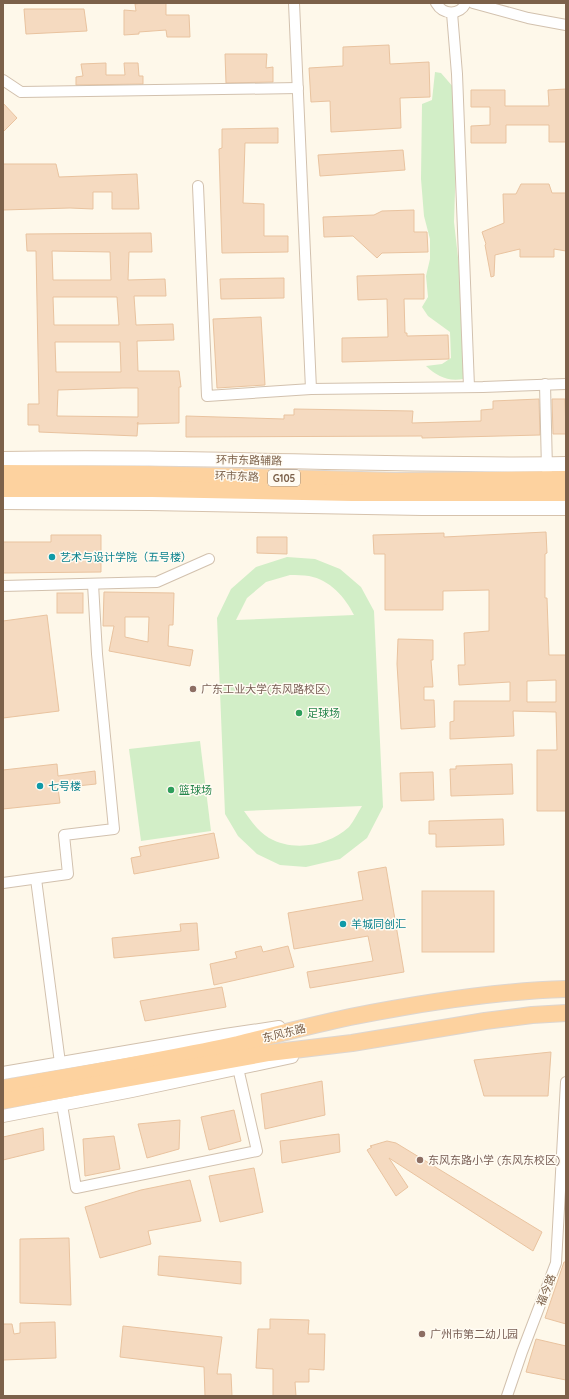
<svg xmlns="http://www.w3.org/2000/svg" width="569" height="1399" viewBox="0 0 569 1399" font-family="Quicksand,'Noto Sans SC',sans-serif">
  <rect width="100%" height="100%" fill="#fef8ea"/>
  <!-- green -->
  <g fill="#d2eec7" fill-rule="evenodd">
    <path d="M435 72 441 73 454 88 457 131 454 222 462 293 465 355 463 379C448 382 437 376 426 366L442 364 451 358 450 332 428 316 422 307 428 297 426 276 430 259V239L424 216 421 179 422 104 432 100Z"/>
    <path d="M287 557 315 559 340 569 361 587 374 611 383 807 367 838 340 859 306 867 280 865 257 854 238 836 225 814 217 618 231 589 256 567ZM290 575C296 575 303 575 309 576 330 580 345 597 354 615L236 620 247 598 266 582ZM362 806C358 812 354 821 349 827 328 846 294 852 269 838 258 831 251 821 244 811Z"/>
    <path d="M200 741 211 831 141 841 129 749Z"/>
  </g>
  <!-- building -->
  <g fill="#f5dac0" stroke="#e9c39f" fill-rule="evenodd">
    <path d="M142 3H166V15H189L190 37H167L166 30 139 32V34L124 35V10L136 11 135 4Z"/>
    <path d="M24 9H84L87 31 26 34Z"/>
    <path d="M389 45 390 64 429 62 430 97 400 98 401 128 331 132 330 101 311 102 309 68 343 66V47Z"/>
    <path d="M225 54H267L266 68 273 67V82L226 83Z"/>
    <path d="M106 63V75H125L124 63H138L139 76H143V84L76 85V77L83 76 81 64Z"/>
    <path d="M566 89V142H549V125H506V143H471V126L490 125V107H471V90H505V106H549L548 90Z"/>
    <path d="M3 103 17 118 3 132Z"/>
    <path d="M278 128V143H245L243 203 264 204V236H288V252L222 253 219 149 222 148V129Z"/>
    <path d="M403 150 405 170 320 176 318 155Z"/>
    <path d="M3 164H56L59 177 137 174 139 209H112V192H93V209L70 208 3 210Z"/>
    <path d="M521 184H549L552 193H566V251L554 249V257H520V249L495 255 494 276 491 277 485 245 486 244 482 232 504 223 503 194H516Z"/>
    <path d="M414 210V232H427L428 252 382 253 377 258 353 236 324 237 323 217 374 215 382 211Z"/>
    <path d="M151 233 152 252H129L128 280 165 279 166 296H134L136 325 173 324 174 340 137 341 138 371H179L181 387H179V423L137 424 138 422 137 436 39 432V425H28V404H39L36 251H27L26 234ZM52 251 110 252 111 280H53ZM53 297H117L119 325H54ZM55 342H120L121 372H56ZM122 388H138V417L57 416 58 390Z"/>
    <path d="M424 274V299H404L405 333H407V336L448 335 449 359 342 362V338L388 337 387 299 358 300 357 276Z"/>
    <path d="M284 278V298L221 299 220 279Z"/>
    <path d="M261 317 265 385 217 388 213 319Z"/>
    <path d="M539 399 540 435 422 438V436L186 437V416L284 419V415H294V409L413 411 412 423 481 421V410L493 409V401Z"/>
    <path d="M552 399H565L566 434H553Z"/>
    <path d="M546 532 547 553 545 554V598H547L549 655H566V811H537V750H557L556 712 513 711 514 736 450 739V722L454 721V701H510V682L459 685 458 665H465L464 633 489 631V590L443 591V610H385V554H374L373 535 444 533V537ZM556 680V702H527V681Z"/>
    <path d="M51 535H101V572L3 573V542H51Z"/>
    <path d="M257 537H287V554L257 553Z"/>
    <path d="M104 592 174 593 173 625H169L168 646 193 650 190 666 109 651 114 626H103ZM125 617H149L148 642 125 637Z"/>
    <rect x="57" y="593" width="26" height="20"/>
    <path d="M47 615 59 711 3 718V621Z"/>
    <path d="M398 639 433 640V660H431L433 687H424V700H434L435 727 401 729 397 664Z"/>
    <path d="M57 764 58 776 95 771 96 784 58 788 60 803 3 809V770Z"/>
    <path d="M512 764 513 794 451 796 450 769H456V766Z"/>
    <path d="M433 772 434 800 401 801 400 773Z"/>
    <path d="M503 819 504 845 436 847V834H429V821Z"/>
    <path d="M214 833 219 858 134 874 131 858 141 856 139 847Z"/>
    <path d="M386 867 404 972 310 988 307 972 373 961 368 936 294 949 288 913 363 900 358 872Z"/>
    <rect x="422" y="891" width="72" height="61"/>
    <path d="M197 923 199 950 114 958 112 938 181 931 180 924Z"/>
    <path d="M261 946 263 952 288 946 294 967 214 985 210 964 237 958 235 952Z"/>
    <path d="M222 987 226 1007 145 1021 140 1001Z"/>
    <path d="M551 1052 548 1096H484L474 1060Z"/>
    <path d="M322 1081 325 1115 265 1129 261 1094Z"/>
    <path d="M234 1110 241 1141 209 1150 201 1117Z"/>
    <path d="M180 1120 179 1149 147 1158 138 1124Z"/>
    <path d="M43 1128 44 1150 3 1160V1137Z"/>
    <path d="M339 1134 340 1152 282 1163 280 1141Z"/>
    <path d="M114 1136 120 1169 85 1176 83 1139Z"/>
    <path d="M387 1141 396 1143 542 1232 533 1251 389 1158 408 1187 396 1196 367 1150 372 1147 370 1146Z"/>
    <path d="M254 1168 263 1212 220 1222 209 1176Z"/>
    <path d="M190 1180 201 1221 148 1231 151 1244 100 1258 85 1207 141 1190Z"/>
    <path d="M69 1238 71 1305 20 1303V1239Z"/>
    <path d="M159 1256 241 1262V1284L158 1275Z"/>
    <path d="M564 1262H566V1324L545 1318Z"/>
    <path d="M270 1319 309 1320 308 1334H325L324 1370 309 1369V1382H295L296 1396H273V1369L256 1368 258 1329H270Z"/>
    <path d="M55 1322 56 1358 3 1360V1324H12L14 1334 20 1333V1323Z"/>
    <path d="M123 1326 222 1337 217 1374H231L232 1396H205L204 1367 120 1357Z"/>
    <path d="M536 1339 566 1346V1380L526 1372Z"/>
  </g>
  <g fill="none" stroke-linecap="round" stroke-linejoin="round">
    <!-- minor casing -->
    <g stroke="#d2c1ae" stroke-width="12">
      <g id="minor">
        <path d="M294 3 311 389"/>
        <path d="M436 3C443 15 459 16 466 3"/>
        <path d="M473 3 528 18 566 25"/>
        <path d="M452 13 457 74 469 387"/>
        <path d="M3 80 21 92 298 88"/>
        <path d="M198 186 207 396 311 389 483 387 566 384"/>
        <path d="M545 384 547 470"/>
        <path d="M3 586 157 582 209 559"/>
        <path d="M36 879 60 1063"/>
        <path d="M3 883 68 874 64 835 114 829 97 654 93 584"/>
        <path d="M62 1105 76 1188 257 1151 238 1068"/>
        <path d="M507 1396 522 1352 556 1263 566 1082"/>
      </g>
    </g>
    <!-- tertiary casing -->
    <g stroke="#d2c1ae" stroke-width="14">
      <g id="tertiary">
        <path d="M3 1073 225 1035 279 1027"/>
        <path d="M3 1116 132 1091 292 1057"/>
      </g>
    </g>
    <!-- secondary casing -->
    <g stroke="#d6c2ac" stroke-width="16">
      <g id="secondary">
        <path d="M3 459C191 455 378 467 566 464"/>
        <path d="M3 502 149 503 422 508H566"/>
      </g>
    </g>
    <!-- trunk casing -->
    <g stroke="#ddd6d0" stroke-width="18">
      <g id="trunk">
        <path d="M3 473 144 474 396 481 566 479"/>
        <path d="M3 489H152L352 493H566"/>
        <path d="M3 1088C81 1074 160 1061 238 1044 275 1035 312 1025 350 1017 421 1003 494 991 566 989"/>
        <path d="M3 1101 269 1053 352 1043 485 1021 532 1015 566 1013"/>
      </g>
    </g>
    <!-- minor -->
    <use href="#minor" stroke="#fff" stroke-width="10"/>
    <!-- tertiary -->
    <use href="#tertiary" stroke="#fff" stroke-width="12"/>
    <!-- secondary -->
    <use href="#secondary" stroke="#fff" stroke-width="14"/>
    <!-- trunk -->
    <use href="#trunk" stroke="#fdd29f" stroke-width="16"/>
  </g>
  <!-- markers -->
  <g fill="#0f9aa8" stroke="#fffbf2" stroke-width="1.5">
    <circle cx="52" cy="557" r="4"/>
    <circle cx="40" cy="786" r="4"/>
    <circle cx="343" cy="924" r="4"/>
  </g>
  <g fill="#8d6e63" stroke="#fffbf2" stroke-width="1.5">
    <circle cx="193" cy="689" r="4"/>
    <circle cx="420" cy="1160" r="4"/>
    <circle cx="422" cy="1334" r="4"/>
  </g>
  <g fill="#2e9e5b" stroke="#fffbf2" stroke-width="1.5">
    <circle cx="299" cy="713" r="4"/>
    <circle cx="171" cy="790" r="4"/>
  </g>
  <g text-anchor="middle" dominant-baseline="central" stroke-width="3" stroke-linejoin="round" paint-order="stroke">
    <!-- shield labels -->
    <rect fill="#fffbf2" stroke="#a38f7c" stroke-width="1" x="268" y="470" width="32" height="16" rx="3"/>
    <g font-size="10" font-weight="bold" fill="#7c614a">
      <text x="284" y="478">G105</text>
    </g>
    <!-- street labels -->
    <g font-size="11" fill="#7c614a" stroke="#fffbf2">
      <text transform="translate(249 460) rotate(1)">环市东路辅路</text>
      <text transform="translate(237 476) rotate(2)">环市东路</text>
      <text transform="translate(284 1033) rotate(-14)">东风东路</text>
      <text transform="translate(546 1290) rotate(-69)">福今路</text>
    </g>
    <!-- culture labels -->
    <g font-size="11" fill="#0d838f" stroke="#fffbf2" text-anchor="start">
      <text x="60" y="557">艺术与设计学院（五号楼）</text>
      <text x="48" y="786">七号楼</text>
      <text x="351" y="924">羊城同创汇</text>
    </g>
    <!-- education labels -->
    <g font-size="11" fill="#785e54" stroke="#fffbf2" text-anchor="start">
      <text x="201" y="689">广东工业大学(东风路校区)</text>
      <text x="428" y="1160">东风东路小学 (东风东校区)</text>
      <text x="430" y="1334">广州市第二幼儿园</text>
    </g>
    <!-- leisure labels -->
    <g font-size="11" fill="#27864d" stroke="#fffbf2" text-anchor="start">
      <text x="307" y="713">足球场</text>
      <text x="179" y="790">篮球场</text>
    </g>
  </g>
  <!-- border -->
  <rect width="569" height="1399" fill="none" stroke="#7c614a" stroke-width="8"/>
</svg>
